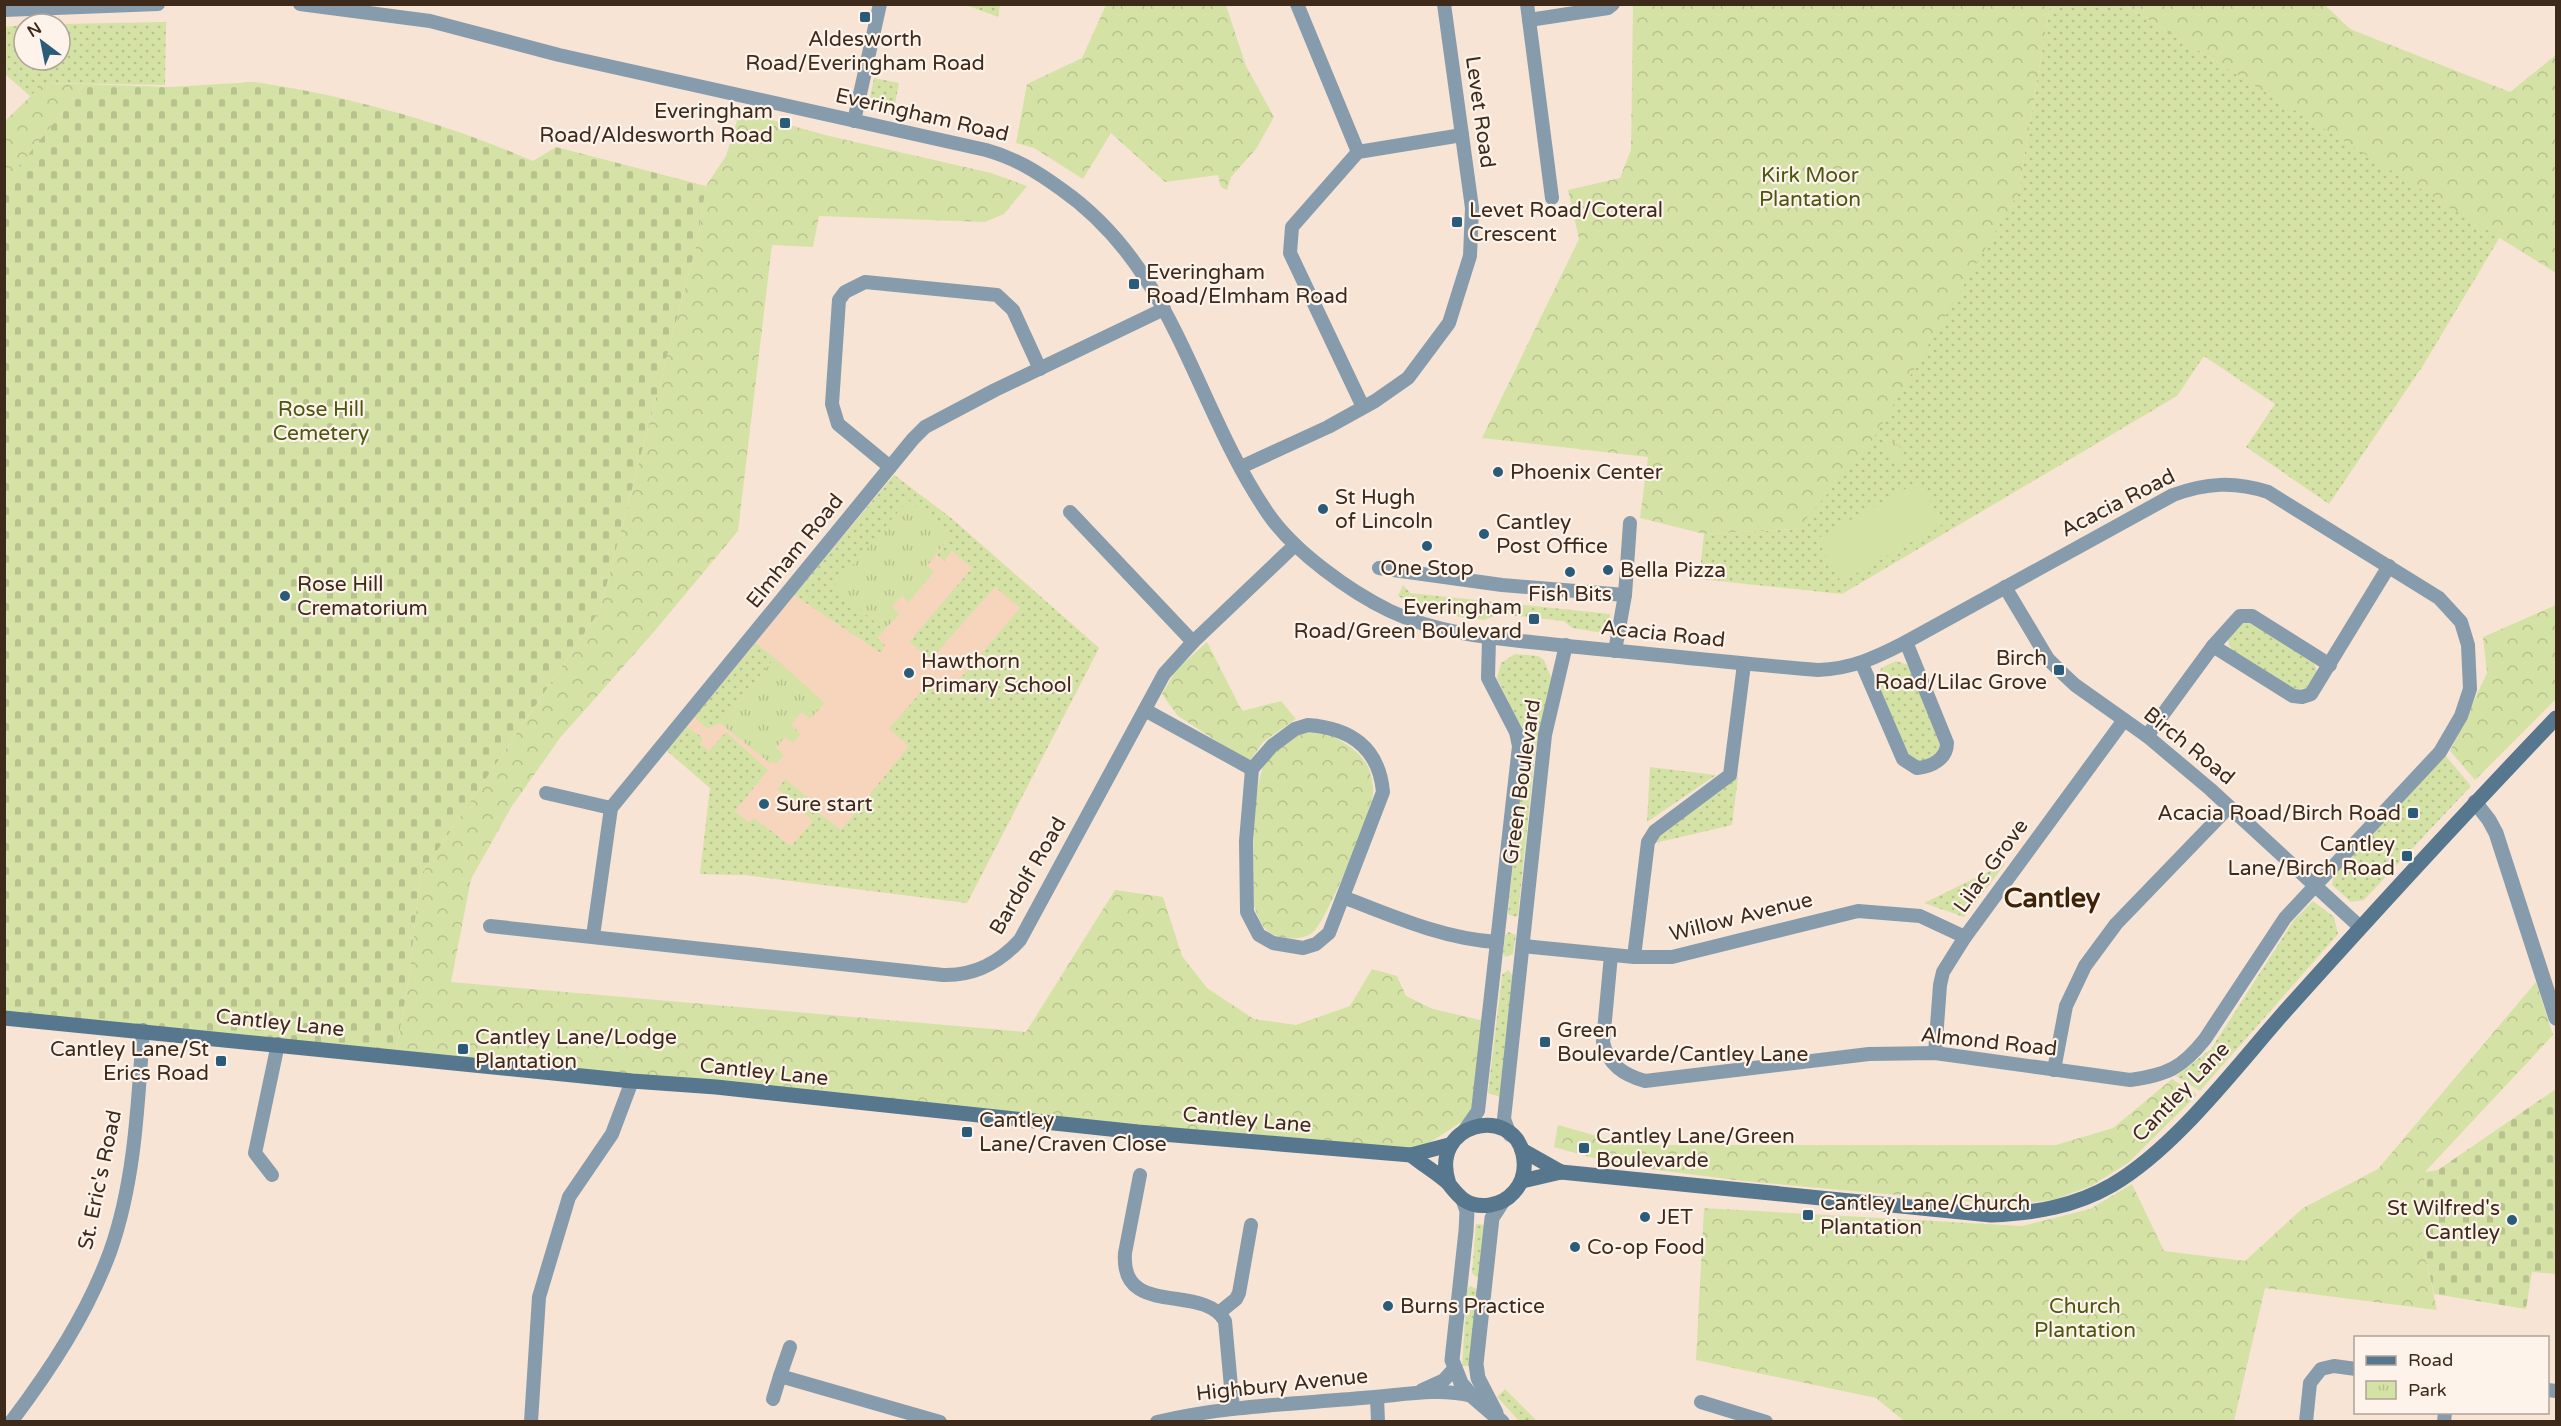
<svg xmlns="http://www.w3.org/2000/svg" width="2561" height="1426" viewBox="0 0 2561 1426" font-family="'Varela Round',sans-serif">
  <defs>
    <pattern id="grass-dots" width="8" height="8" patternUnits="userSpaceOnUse" patternTransform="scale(1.5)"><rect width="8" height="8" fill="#d5e2a6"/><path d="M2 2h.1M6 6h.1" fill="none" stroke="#b8c28e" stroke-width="1.8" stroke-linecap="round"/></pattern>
    <pattern id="forest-crowns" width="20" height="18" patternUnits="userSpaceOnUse" patternTransform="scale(1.5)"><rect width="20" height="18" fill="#d5e2a6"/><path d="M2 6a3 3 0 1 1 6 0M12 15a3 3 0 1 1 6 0" fill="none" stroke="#b8c28e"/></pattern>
    <pattern id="cemetery-stones" width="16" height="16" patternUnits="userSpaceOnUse" patternTransform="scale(1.5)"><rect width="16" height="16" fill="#d5e2a6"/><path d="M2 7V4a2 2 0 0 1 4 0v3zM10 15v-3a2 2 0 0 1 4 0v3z" fill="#b8c28e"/></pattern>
    <pattern id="park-tufts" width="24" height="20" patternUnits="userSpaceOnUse" patternTransform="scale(1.5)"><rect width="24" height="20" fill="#d5e2a6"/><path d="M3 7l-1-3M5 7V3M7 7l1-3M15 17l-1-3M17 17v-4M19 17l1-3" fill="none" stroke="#b8c28e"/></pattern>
  </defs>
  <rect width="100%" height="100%" fill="#f8e4d5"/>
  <!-- built -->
  <path fill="#f7d5bc" d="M894 475 951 518 1099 648 967 903 745 875 700 874 710 788 666 750Z"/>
  <!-- grass -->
  <g fill="url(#grass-dots)">
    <path d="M966 5H1000L998 17Z"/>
    <path d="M2050 5H2125L2500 237 2424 364 2329 504 2246 447 2275 404 2204 356 2177 396 1842 594 1699 579 1704 534 1797 529 2018 193Z"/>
    <path d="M166 22 165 85 44 83 31 97 5 74 4 27 24 25V60H60V24Z"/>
    <path d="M874 78 899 83 894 109 877 106 870 97Z"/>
    <path d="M894 475 951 518 1099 648 967 903 745 875 700 874 710 788 666 750 686 726 703 738 700 744 709 751 726 732 768 770 735 811 749 823 754 818 791 846 813 821 778 789 785 779 817 805 819 813 841 830 909 746 889 729 926 686 939 688 958 681 1020 608 995 587 931 659 909 642 972 568 952 551 944 561 937 555 950 535 835 586 884 630 877 638 885 645 881 653 794 595Z"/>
    <path d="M1403 585 1410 593 1610 614 1609 629 1603 633 1572 628 1564 621 1499 614 1484 620 1460 617 1412 603 1398 596Z"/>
    <path d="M2247 620 2314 662 2317 672 2306 688 2295 690 2232 651 2227 638 2238 623Z"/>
    <path d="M756 643 775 658 720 723 708 729 694 717Z"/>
    <path d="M1515 654 1538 656 1544 660 1552 680 1535 752 1518 915 1515 917 1508 914 1525 737 1497 678 1501 663Z"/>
    <path d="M1896 661 1909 665 1940 741C1941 753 1929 758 1920 762L1906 755 1879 686 1878 678 1881 668Z"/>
    <path d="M2445 755 2471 786 2364 900 2351 902 2332 885 2334 875Z"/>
    <path d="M1650 767 1716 775 1647 822Z"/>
    <path d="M1738 777 1732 825 1655 843 1658 834Z"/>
    <path d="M2006 863 1964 917 1924 903Z"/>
    <path d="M2313 901 2334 917 2338 934 2200 1091 2176 1076 2211 1049 2294 920Z"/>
    <path d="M1509 932 1516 935 1513 954 1506 957 1503 954 1505 935Z"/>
    <path d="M1508 970 1513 976 1500 1097 1488 1093 1502 975Z"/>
    <path d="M1476 1224 1487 1225 1481 1275 1476 1277 1472 1273Z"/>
    <path d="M1470 1286 1479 1290 1473 1366H1462L1467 1290Z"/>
    <path d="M1505 1389 1537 1421H1519L1497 1397Z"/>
  </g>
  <!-- forest -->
  <g fill="url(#forest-crowns)">
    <path d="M1106 5H1226L1246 66 1274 117 1256 149 1231 177 1227 190 1221 187 1218 175 1165 182 1111 133 1083 179 1034 148 1016 143 1027 84 1082 58Z"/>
    <path d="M1633 5H2050L2018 193 1869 446 1797 529 1704 534 1640 518 1648 457 1482 438 1579 239 1568 190 1620 178 1631 150Z"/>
    <path d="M2125 5H2325L2350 29 2510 92 2556 55V273Z"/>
    <path d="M44 83 85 84 5 185V121Z"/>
    <path d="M740 111 825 135 991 173 1027 186 1004 214 985 222 819 216 813 247 772 245 738 531 652 634 560 738 512 806 471 879 451 982 1026 1032 1115 890 1163 897 1182 956 1207 988 1254 1019 1296 1025 1350 1006 1372 969 1397 976 1406 996 1433 1009 1489 1022 1478 1111 1411 1155 395 1057 409 978 420 876 600 610 697 242 706 186 726 156Z"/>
    <path d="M2556 605V699L2475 780 2450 751 2487 673 2483 637Z"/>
    <path d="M1207 642 1242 711 1281 701 1296 719 1263 742 1249 762 1178 716 1162 694 1176 670Z"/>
    <path d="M1319 729C1338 739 1363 750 1370 772 1372 779 1374 789 1373 795 1370 815 1326 924 1312 933 1304 939 1291 939 1281 937 1264 934 1259 921 1254 905 1254 873 1249 783 1268 758 1281 742 1299 733 1319 729Z"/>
    <path d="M2536 982 2553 1035 2425 1172 2422 1241 2437 1310 2265 1288 2234 1421H1904L1876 1398 1696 1360 1704 1208 2022 1226 2090 1209 2132 1184 2164 1251 2245 1261 2303 1208 2378 1169Z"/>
    <path d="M2172 1079 2197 1095 2128 1163 2091 1186 2053 1200 2007 1205 1743 1181 1618 1165 1554 1147 1558 1125 1629 1145H2056L2113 1128Z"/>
  </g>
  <!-- cemetery -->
  <g fill="url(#cemetery-stones)">
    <path d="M254 82C350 96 445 123 533 161L556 147 706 186 697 242 600 610 420 876 409 978 395 1057 5 1018 4 185 85 84 170 87Z"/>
    <path d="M2556 1089V1274L2532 1272 2526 1309 2434 1294 2422 1241 2425 1172 2438 1170Z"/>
  </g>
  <!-- park -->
  <g fill="url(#park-tufts)">
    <path d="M1891 439 1899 446 1907 462 1897 468 1885 446Z"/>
    <path d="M908 500 951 535 927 566 934 572 909 602 902 596 892 607 900 614 884 630 834 587Z"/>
    <path d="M775 658 825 703 810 719 802 712 791 725 801 734 793 743 785 737 776 748 784 755 776 764 773 761 770 763 720 723Z"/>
  </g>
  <!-- pitch -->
  <path fill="#d5e2a6" d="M1919 481 1943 524 1841 582 1817 539Z"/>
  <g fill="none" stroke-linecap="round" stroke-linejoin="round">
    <!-- minor -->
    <g stroke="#869cac" stroke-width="14">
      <path d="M300 4 430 21 559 55 986 150C1015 158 1036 171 1061 189 1177 270 1193 405 1269 515 1295 552 1349 591 1390 611 1445 637 1508 639 1567 646 1651 654 1734 663 1818 670 1852 669 1877 657 1906 642L2173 495C2206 483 2234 481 2268 492L2439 598 2461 622 2468 645 2470 689 2461 716 2440 752 2285 918 2205 1039C2182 1068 2167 1075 2130 1080L1935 1053 1869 1054 1645 1081C1624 1075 1608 1065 1603 1042L1611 955"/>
      <path d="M1297 4 1358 152"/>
      <path d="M1527 4 1552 198"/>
      <path d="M4 10 158 4"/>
      <path d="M1529 20 1608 8 1613 4"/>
      <path d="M854 121 880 4"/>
      <path d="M1363 407 1290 253 1292 227 1358 152 1462 135"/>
      <path d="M890 467 838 424 832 404 839 300 845 292 865 282 997 295 1013 310 1040 369"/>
      <path d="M1241 467 1328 427 1375 401 1408 378 1449 323 1470 256 1472 208 1444 4"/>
      <path d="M1070 512 1193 642"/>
      <path d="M1379 568 1502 585 1625 595"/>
      <path d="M2005 587 2048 659 2059 670 2075 685 2147 736 2210 789 2360 927"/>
      <path d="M2213 646 2293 696 2302 697 2311 694 2389 566"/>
      <path d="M1615 651 1625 595 1630 523"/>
      <path d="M1862 664 1903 759 1917 768C1931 767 1947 759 1947 743L1906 642"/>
      <path d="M1145 710 1252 769"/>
      <path d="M1308 725C1350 728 1379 747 1383 792L1329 933 1316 944 1303 948 1273 943 1259 935 1247 912 1246 841 1252 769 1272 746 1295 729Z"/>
      <path d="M2147 736 2213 646 2240 616H2252L2330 665"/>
      <path d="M546 793 611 808"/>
      <path d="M1343 897C1392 916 1444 939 1497 942"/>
      <path d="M490 926 943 975C974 976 999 963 1020 940L1164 674 1193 642 1295 545"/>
      <path d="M593 936 611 808 913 439 925 427 995 390 1164 309"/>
      <path d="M1523 946 1634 957H1672L1858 911 1920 916 1965 937"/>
      <path d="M1634 957 1648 842 1655 831 1730 775 1744 664"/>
      <path d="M1935 1053 1940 985 1943 972 1965 937 2124 720"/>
      <path d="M2054 1070 2066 1006 2085 966 2116 924 2229 807"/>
      <path d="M1464 1131 1478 1111 1519 746 1516 732 1488 678 1489 638"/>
      <path d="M1510 1135 1504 1119 1545 735 1566 645"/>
      <path d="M272 1175 255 1153 278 1044"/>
      <path d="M1140 1175 1125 1253C1120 1319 1202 1282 1225 1321L1233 1409"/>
      <path d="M1220 1312 1236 1299 1239 1293 1251 1225"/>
      <path d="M790 1347 780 1376 940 1422"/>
      <path d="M1422 1390 1444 1380 1454 1369"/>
      <path d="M2548 1390 2556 1391"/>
      <path d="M1377 1397 1378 1422"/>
      <path d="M773 1399 780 1376"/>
      <path d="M1701 1402 1766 1422"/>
      <path d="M11 1422C51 1369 87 1314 110 1252 135 1182 138 1103 143 1030"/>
      <path d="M531 1422 539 1297 569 1197 612 1134 632 1081"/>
      <path d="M1157 1422C1224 1406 1294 1404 1362 1398 1398 1396 1437 1387 1472 1396"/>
      <path d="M2306 1422 2310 1383 2321 1369 2334 1366 2356 1369"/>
      <path d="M2444 1422 2445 1412"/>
    </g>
    <!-- tertiary -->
    <g stroke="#869cac" stroke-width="15">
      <path d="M2475 802 2489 820 2496 833 2556 1018"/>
      <path d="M1463 1200 1467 1211 1466 1231 1452 1360 1461 1383 1472 1396 1502 1422"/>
      <path d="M1496 1413 1478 1378 1476 1364 1492 1218 1503 1201"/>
    </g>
    <!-- secondary -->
    <g stroke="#56778e" stroke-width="15">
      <path d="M4 1018 632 1081 716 1087 1138 1132 1411 1155 1449 1145"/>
      <path d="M1522 1150 1561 1172"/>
      <path d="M1411 1155C1423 1165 1437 1173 1448 1183 1453 1189 1457 1195 1464 1200 1479 1210 1502 1206 1514 1192 1524 1181 1526 1168 1523 1154 1512 1104 1428 1123 1449 1184"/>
      <path d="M1522 1181 1561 1172 1991 1215C2034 1213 2074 1207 2112 1185 2177 1147 2238 1064 2288 1008 2376 910 2465 813 2556 718"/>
    </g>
  </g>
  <!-- markers -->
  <g fill="#2a5b79" stroke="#fdf3eb" stroke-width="2">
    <rect x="859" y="11" width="12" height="12" rx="3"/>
    <rect x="779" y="117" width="12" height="12" rx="3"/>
    <rect x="1451" y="216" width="12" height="12" rx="3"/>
    <rect x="1128" y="278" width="12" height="12" rx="3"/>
    <circle cx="1498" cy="472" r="6"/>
    <circle cx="1323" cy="509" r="6"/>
    <circle cx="1484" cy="534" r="6"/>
    <circle cx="1427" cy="546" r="6"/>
    <circle cx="1608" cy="570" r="6"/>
    <circle cx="1570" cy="572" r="6"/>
    <circle cx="285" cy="596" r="6"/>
    <rect x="1528" y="613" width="12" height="12" rx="3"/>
    <rect x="2053" y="664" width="12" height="12" rx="3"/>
    <circle cx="909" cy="673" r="6"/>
    <circle cx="764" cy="804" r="6"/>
    <rect x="2407" y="807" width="12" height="12" rx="3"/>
    <rect x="2401" y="850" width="12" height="12" rx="3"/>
    <rect x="1539" y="1036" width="12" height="12" rx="3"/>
    <rect x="457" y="1043" width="12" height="12" rx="3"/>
    <rect x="215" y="1055" width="12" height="12" rx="3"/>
    <rect x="961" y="1126" width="12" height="12" rx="3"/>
    <rect x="1578" y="1142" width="12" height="12" rx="3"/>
    <rect x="1802" y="1209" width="12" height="12" rx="3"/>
    <circle cx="1645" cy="1217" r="6"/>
    <circle cx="2512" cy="1220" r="6"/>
    <circle cx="1575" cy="1247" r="6"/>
    <circle cx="1388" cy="1306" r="6"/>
  </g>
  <g text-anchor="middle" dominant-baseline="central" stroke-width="4.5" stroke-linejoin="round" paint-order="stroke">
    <!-- poi labels -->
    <g font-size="21" fill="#3d2a1b" stroke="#fdf3eb" text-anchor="start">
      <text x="865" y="39" text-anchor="middle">Aldesworth<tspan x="865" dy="24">Road/Everingham Road</tspan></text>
      <text x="773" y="111" text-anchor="end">Everingham<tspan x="773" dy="24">Road/Aldesworth Road</tspan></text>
      <text x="1469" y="210">Levet Road/Coteral<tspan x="1469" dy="24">Crescent</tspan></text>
      <text x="1146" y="272">Everingham<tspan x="1146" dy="24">Road/Elmham Road</tspan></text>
      <text x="1510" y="472">Phoenix Center</text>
      <text x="1335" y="497">St Hugh<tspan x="1335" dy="24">of Lincoln</tspan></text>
      <text x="1496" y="522">Cantley<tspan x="1496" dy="24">Post Office</tspan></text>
      <text x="1427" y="568" text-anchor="middle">One Stop</text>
      <text x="1620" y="570">Bella Pizza</text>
      <text x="297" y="584">Rose Hill<tspan x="297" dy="24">Crematorium</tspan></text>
      <text x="1570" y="594" text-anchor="middle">Fish Bits</text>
      <text x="1522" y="607" text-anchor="end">Everingham<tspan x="1522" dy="24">Road/Green Boulevard</tspan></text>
      <text x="2047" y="658" text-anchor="end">Birch<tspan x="2047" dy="24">Road/Lilac Grove</tspan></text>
      <text x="921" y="661">Hawthorn<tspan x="921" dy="24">Primary School</tspan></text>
      <text x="776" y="804">Sure start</text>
      <text x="2401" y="813" text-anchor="end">Acacia Road/Birch Road</text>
      <text x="2395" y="844" text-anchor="end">Cantley<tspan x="2395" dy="24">Lane/Birch Road</tspan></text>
      <text x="1557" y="1030">Green<tspan x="1557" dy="24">Boulevarde/Cantley Lane</tspan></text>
      <text x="475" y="1037">Cantley Lane/Lodge<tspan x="475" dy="24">Plantation</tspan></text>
      <text x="209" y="1049" text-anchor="end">Cantley Lane/St<tspan x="209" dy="24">Erics Road</tspan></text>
      <text x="979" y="1120">Cantley<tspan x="979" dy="24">Lane/Craven Close</tspan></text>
      <text x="1596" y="1136">Cantley Lane/Green<tspan x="1596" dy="24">Boulevarde</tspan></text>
      <text x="1820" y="1203">Cantley Lane/Church<tspan x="1820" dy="24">Plantation</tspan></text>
      <text x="2500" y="1208" text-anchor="end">St Wilfred's<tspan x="2500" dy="24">Cantley</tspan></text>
      <text x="1657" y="1217">JET</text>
      <text x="1587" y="1247">Co-op Food</text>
      <text x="1400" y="1306">Burns Practice</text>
    </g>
    <!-- street labels -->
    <g font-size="21" fill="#3d2a1b" stroke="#fdf3eb">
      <text transform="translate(1480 112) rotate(82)">Levet Road</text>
      <text transform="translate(922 115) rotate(13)">Everingham Road</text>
      <text transform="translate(2118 503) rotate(-27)">Acacia Road</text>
      <text transform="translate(795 551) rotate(-51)">Elmham Road</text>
      <text transform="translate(1663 634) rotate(6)">Acacia Road</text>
      <text transform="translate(2189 746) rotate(39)">Birch Road</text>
      <text transform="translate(1522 782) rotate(-82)">Green Boulevard</text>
      <text transform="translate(1991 866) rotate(-54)">Lilac Grove</text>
      <text transform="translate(1028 876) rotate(-60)">Bardolf Road</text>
      <text transform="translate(1741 917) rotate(-14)">Willow Avenue</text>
      <text transform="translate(280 1023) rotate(6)">Cantley Lane</text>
      <text transform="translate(1989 1042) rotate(6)">Almond Road</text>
      <text transform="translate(764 1072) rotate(6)">Cantley Lane</text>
      <text transform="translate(2181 1092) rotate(-46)">Cantley Lane</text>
      <text transform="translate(1247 1120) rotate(5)">Cantley Lane</text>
      <text transform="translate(100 1180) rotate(-78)">St. Eric's Road</text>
      <text transform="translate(1282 1385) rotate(-6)">Highbury Avenue</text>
    </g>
    <!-- park labels -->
    <g font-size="21" fill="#4b560f" stroke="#fdf3eb">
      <text x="1810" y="175">Kirk Moor<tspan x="1810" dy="24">Plantation</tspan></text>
      <text x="321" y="409">Rose Hill<tspan x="321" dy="24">Cemetery</tspan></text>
      <text x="2085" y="1306">Church<tspan x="2085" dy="24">Plantation</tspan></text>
    </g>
    <!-- district labels -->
    <g font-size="27" font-weight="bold" fill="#402207" stroke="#fdf3eb">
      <text x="2052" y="898">Cantley</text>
    </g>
  </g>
  <!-- border -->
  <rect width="2561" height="1426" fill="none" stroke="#3d2a1b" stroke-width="12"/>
  <!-- legend -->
  <rect x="2354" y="1336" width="195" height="78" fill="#fdf3eb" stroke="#b0a398" stroke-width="1.5"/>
  <rect x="2366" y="1356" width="30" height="9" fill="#56778e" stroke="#b0a398" stroke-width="1.5"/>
  <text x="2408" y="1366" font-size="18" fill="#3d2a1b">Road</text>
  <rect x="2366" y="1381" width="30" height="18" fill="url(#park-tufts)" stroke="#b0a398" stroke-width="1.5"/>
  <text x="2408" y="1396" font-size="18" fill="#3d2a1b">Park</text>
  <!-- north arrow -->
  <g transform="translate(42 42) rotate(328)"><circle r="28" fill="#fdf3eb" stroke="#b0a398" stroke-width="1.5"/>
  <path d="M0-4.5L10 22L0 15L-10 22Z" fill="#2a5b79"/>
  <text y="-9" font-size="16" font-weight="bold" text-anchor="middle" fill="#3d2a1b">N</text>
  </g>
</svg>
